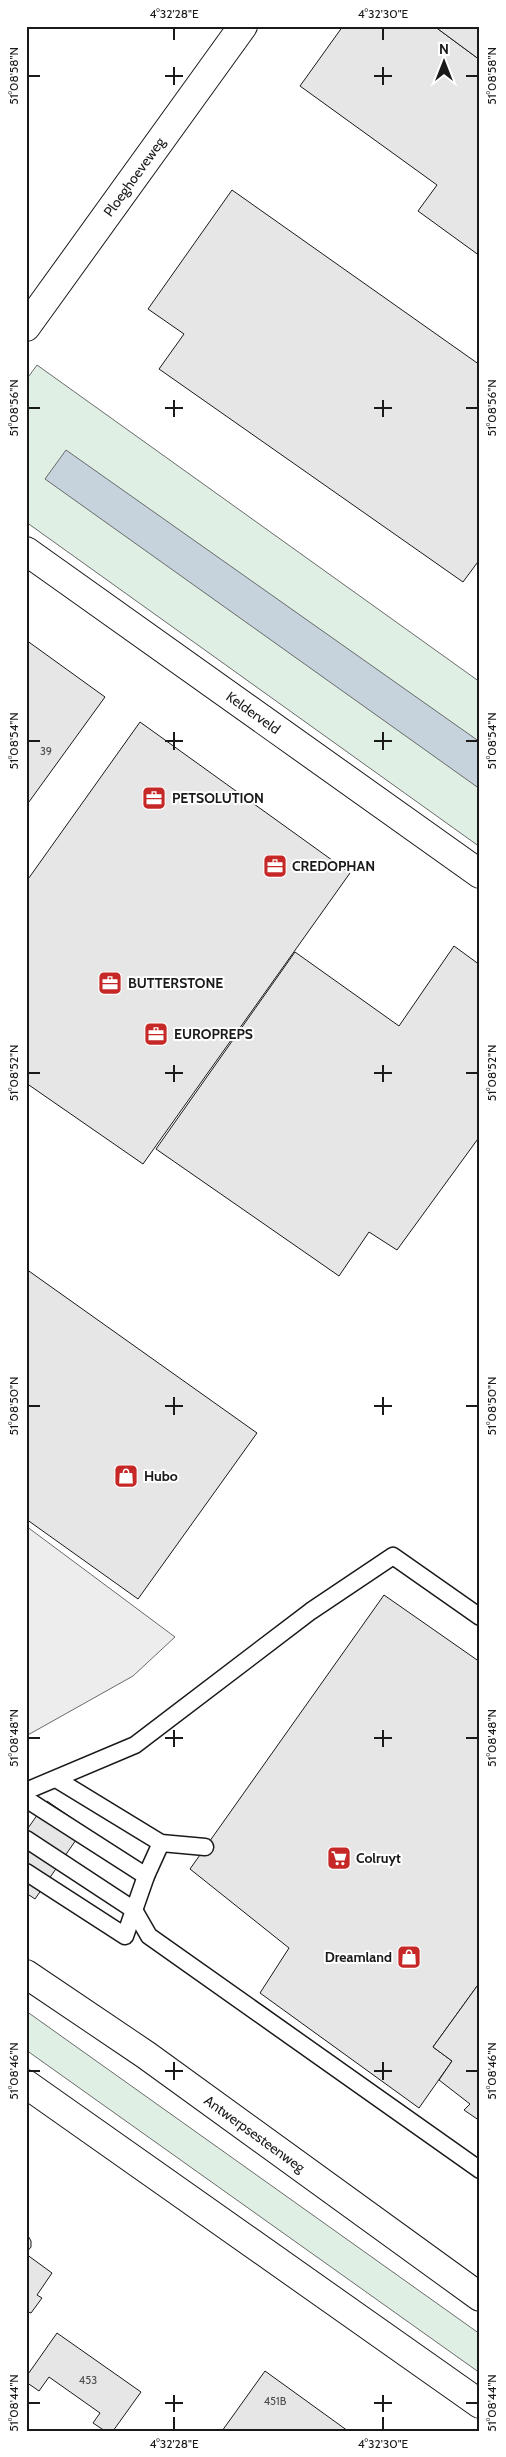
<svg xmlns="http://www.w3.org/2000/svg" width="506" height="2457" viewBox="0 0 506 2457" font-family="Cabin,sans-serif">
  <rect width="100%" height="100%" fill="#fff"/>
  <!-- green -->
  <g fill="#e0efe3" stroke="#6a6a6a">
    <path d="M37 365 480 682V847L26 522V380Z"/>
    <path d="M26 2011 480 2334V2373L26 2050Z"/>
  </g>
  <!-- parking -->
  <path fill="#ededed" stroke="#6a6a6a" d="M26 1526 175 1637 133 1676 26 1736Z"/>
  <!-- water -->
  <path fill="#c6d2dc" stroke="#6a6a6a" d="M66 450 480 742V789L45 479Z"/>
  <!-- building -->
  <g fill="#e6e6e6" stroke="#1a1a1a">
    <path d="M343 26H434L480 60V256L418 211 437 185 300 86Z"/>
    <path d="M434 26H480V60Z"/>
    <path d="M232 190 480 365V559L463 582 159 369 184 334 148 309Z"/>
    <path d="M26 640 105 697 26 806Z"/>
    <path d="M140 722 350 873 143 1164 26 1083V882Z"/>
    <path d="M454 946 480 965V1136L397 1250 369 1232 339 1276 156 1149 295 952 399 1026Z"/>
    <path d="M26 1269 257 1433 138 1599 26 1519Z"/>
    <path d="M384 1595 480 1662V1982L433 2047 452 2061 419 2108 260 1993 289 1948 190 1869Z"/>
    <path d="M47 1801 85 1827 35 1899 26 1893V1831Z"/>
    <path d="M480 1982V2121L464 2110 470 2104 439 2080 452 2061 433 2047Z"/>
    <path d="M26 2232 31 2241V2247L26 2253Z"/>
    <path d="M26 2254 52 2273 37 2295 42 2298 31 2313 26 2311Z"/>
    <path d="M57 2333 141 2392 113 2431H105L93 2423 100 2413 49 2377 39 2391 26 2382V2377Z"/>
    <path d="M265 2371 348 2431H222Z"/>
  </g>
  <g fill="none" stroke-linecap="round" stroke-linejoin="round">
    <!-- lane casing -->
    <g stroke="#1a1a1a" stroke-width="19">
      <g id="lane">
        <path d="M56 1779 161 1843 205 1847"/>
        <path d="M26 1791 135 1745 311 1611 393 1556 480 1617"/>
        <path d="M26 1799 146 1876"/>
        <path d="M26 1839 134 1910 149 1936 480 2170"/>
        <path d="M26 1872 125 1936 146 1876 161 1843"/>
      </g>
    </g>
    <!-- street casing -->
    <g stroke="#1a1a1a" stroke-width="30">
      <g id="street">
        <path id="s1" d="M26 327 243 26"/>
        <path id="s2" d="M26 551 480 874"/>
      </g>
    </g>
    <!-- primary casing -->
    <g stroke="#1a1a1a" stroke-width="30">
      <g id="primary">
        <path id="s3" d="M26 1974 146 2055 480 2297"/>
        <path d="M26 2084 480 2404"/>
      </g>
    </g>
    <!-- lane -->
    <use href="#lane" stroke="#fff" stroke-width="16"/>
    <!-- street -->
    <use href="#street" stroke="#fff" stroke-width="28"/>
    <!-- primary -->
    <use href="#primary" stroke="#fff" stroke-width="28"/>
  </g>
  <!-- ticks -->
  <path fill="none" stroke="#1a1a1a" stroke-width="2" d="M174 28V40M383 28V40M174 67V85M383 67V85M28 76H40M165 76H183M374 76H392M466 76H478M174 400V417M383 400V417M28 408H40M165 408H183M374 408H392M466 408H478M174 732V750M383 732V750M28 741H40M165 741H183M374 741H392M466 741H478M174 1065V1082M383 1065V1082M28 1073H40M165 1073H183M374 1073H392M466 1073H478M174 1397V1415M383 1397V1415M28 1406H40M165 1406H183M374 1406H392M466 1406H478M174 1730V1747M383 1730V1747M28 1738H40M165 1738H183M374 1738H392M466 1738H478M174 2062V2080M383 2062V2080M28 2071H40M165 2071H183M374 2071H392M466 2071H478M174 2395V2412M383 2395V2412M28 2403H40M165 2403H183M374 2403H392M466 2403H478M174 2417V2430M383 2417V2430"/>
  <!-- icons -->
  <defs>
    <g id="office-square" transform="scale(1.25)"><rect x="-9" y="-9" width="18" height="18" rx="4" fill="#c62828" stroke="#fff"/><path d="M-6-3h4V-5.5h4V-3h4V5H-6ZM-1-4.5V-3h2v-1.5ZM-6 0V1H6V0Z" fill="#fff"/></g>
    <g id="shop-square" transform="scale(1.25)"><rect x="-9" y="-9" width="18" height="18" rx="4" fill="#c62828" stroke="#fff"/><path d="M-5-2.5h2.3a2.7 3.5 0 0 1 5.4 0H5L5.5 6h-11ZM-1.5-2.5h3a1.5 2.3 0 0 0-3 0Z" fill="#fff"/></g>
    <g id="supermarket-square" transform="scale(1.25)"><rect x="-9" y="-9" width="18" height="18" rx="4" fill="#c62828" stroke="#fff"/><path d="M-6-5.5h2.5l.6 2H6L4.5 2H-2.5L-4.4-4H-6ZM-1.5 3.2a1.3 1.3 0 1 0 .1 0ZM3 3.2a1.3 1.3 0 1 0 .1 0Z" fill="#fff"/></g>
  </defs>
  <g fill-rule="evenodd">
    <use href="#office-square" x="154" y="798"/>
    <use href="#office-square" x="275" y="866"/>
    <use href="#office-square" x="110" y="983"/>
    <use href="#office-square" x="156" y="1034"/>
    <use href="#shop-square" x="126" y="1476"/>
    <use href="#supermarket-square" x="339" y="1858"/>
    <use href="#shop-square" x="409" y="1957"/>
  </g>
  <g text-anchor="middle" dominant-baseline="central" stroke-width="4" stroke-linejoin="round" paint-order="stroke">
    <!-- number labels -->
    <g font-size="11" fill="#4d4d4d">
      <text x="46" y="751">39</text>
      <text x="88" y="2380">453</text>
      <text x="275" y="2401">451B</text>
    </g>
    <!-- street labels -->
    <g font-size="14" fill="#1a1a1a" stroke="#fff">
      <text stroke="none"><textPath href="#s1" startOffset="185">Ploeghoeveweg</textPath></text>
      <text stroke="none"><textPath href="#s2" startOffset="279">Kelderveld</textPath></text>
      <text stroke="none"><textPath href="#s3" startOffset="279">Antwerpsesteenweg</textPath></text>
    </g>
    <!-- poi labels -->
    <g font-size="14" font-weight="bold" fill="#1a1a1a" stroke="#fff" text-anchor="start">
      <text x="172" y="798">PETSOLUTION</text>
      <text x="292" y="866">CREDOPHAN</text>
      <text x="128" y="983">BUTTERSTONE</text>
      <text x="174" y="1034">EUROPREPS</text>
      <text x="144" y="1476">Hubo</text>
      <text x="356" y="1858">Colruyt</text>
      <text x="392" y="1957" text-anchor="end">Dreamland</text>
    </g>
  </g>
  <!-- border -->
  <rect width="506" height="2457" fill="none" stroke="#ffffff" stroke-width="55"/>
  <!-- north arrow -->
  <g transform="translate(444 62)" stroke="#ffffff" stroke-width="4" paint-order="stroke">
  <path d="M0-4L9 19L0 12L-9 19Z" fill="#1a1a1a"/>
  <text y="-8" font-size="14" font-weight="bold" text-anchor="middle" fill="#1a1a1a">N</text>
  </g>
  <rect x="28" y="28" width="450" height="2402" fill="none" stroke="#1a1a1a" stroke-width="2"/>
  <g font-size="12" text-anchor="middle" fill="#1a1a1a">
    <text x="174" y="18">4°32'28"E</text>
    <text x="383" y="18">4°32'30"E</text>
    <text transform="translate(14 76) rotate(-90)" y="4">51°08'58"N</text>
    <text transform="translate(492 76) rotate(-90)" y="4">51°08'58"N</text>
    <text transform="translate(14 408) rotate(-90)" y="4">51°08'56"N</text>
    <text transform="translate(492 408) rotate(-90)" y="4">51°08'56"N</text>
    <text transform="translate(14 741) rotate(-90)" y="4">51°08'54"N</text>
    <text transform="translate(492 741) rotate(-90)" y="4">51°08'54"N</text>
    <text transform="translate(14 1073) rotate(-90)" y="4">51°08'52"N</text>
    <text transform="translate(492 1073) rotate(-90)" y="4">51°08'52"N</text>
    <text transform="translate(14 1406) rotate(-90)" y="4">51°08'50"N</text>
    <text transform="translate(492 1406) rotate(-90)" y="4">51°08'50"N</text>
    <text transform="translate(14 1738) rotate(-90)" y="4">51°08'48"N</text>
    <text transform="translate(492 1738) rotate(-90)" y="4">51°08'48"N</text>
    <text transform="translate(14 2071) rotate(-90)" y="4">51°08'46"N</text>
    <text transform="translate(492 2071) rotate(-90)" y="4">51°08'46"N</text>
    <text transform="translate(14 2403) rotate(-90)" y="4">51°08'44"N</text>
    <text transform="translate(492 2403) rotate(-90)" y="4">51°08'44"N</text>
    <text x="174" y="2448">4°32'28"E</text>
    <text x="383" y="2448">4°32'30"E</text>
  </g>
</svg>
